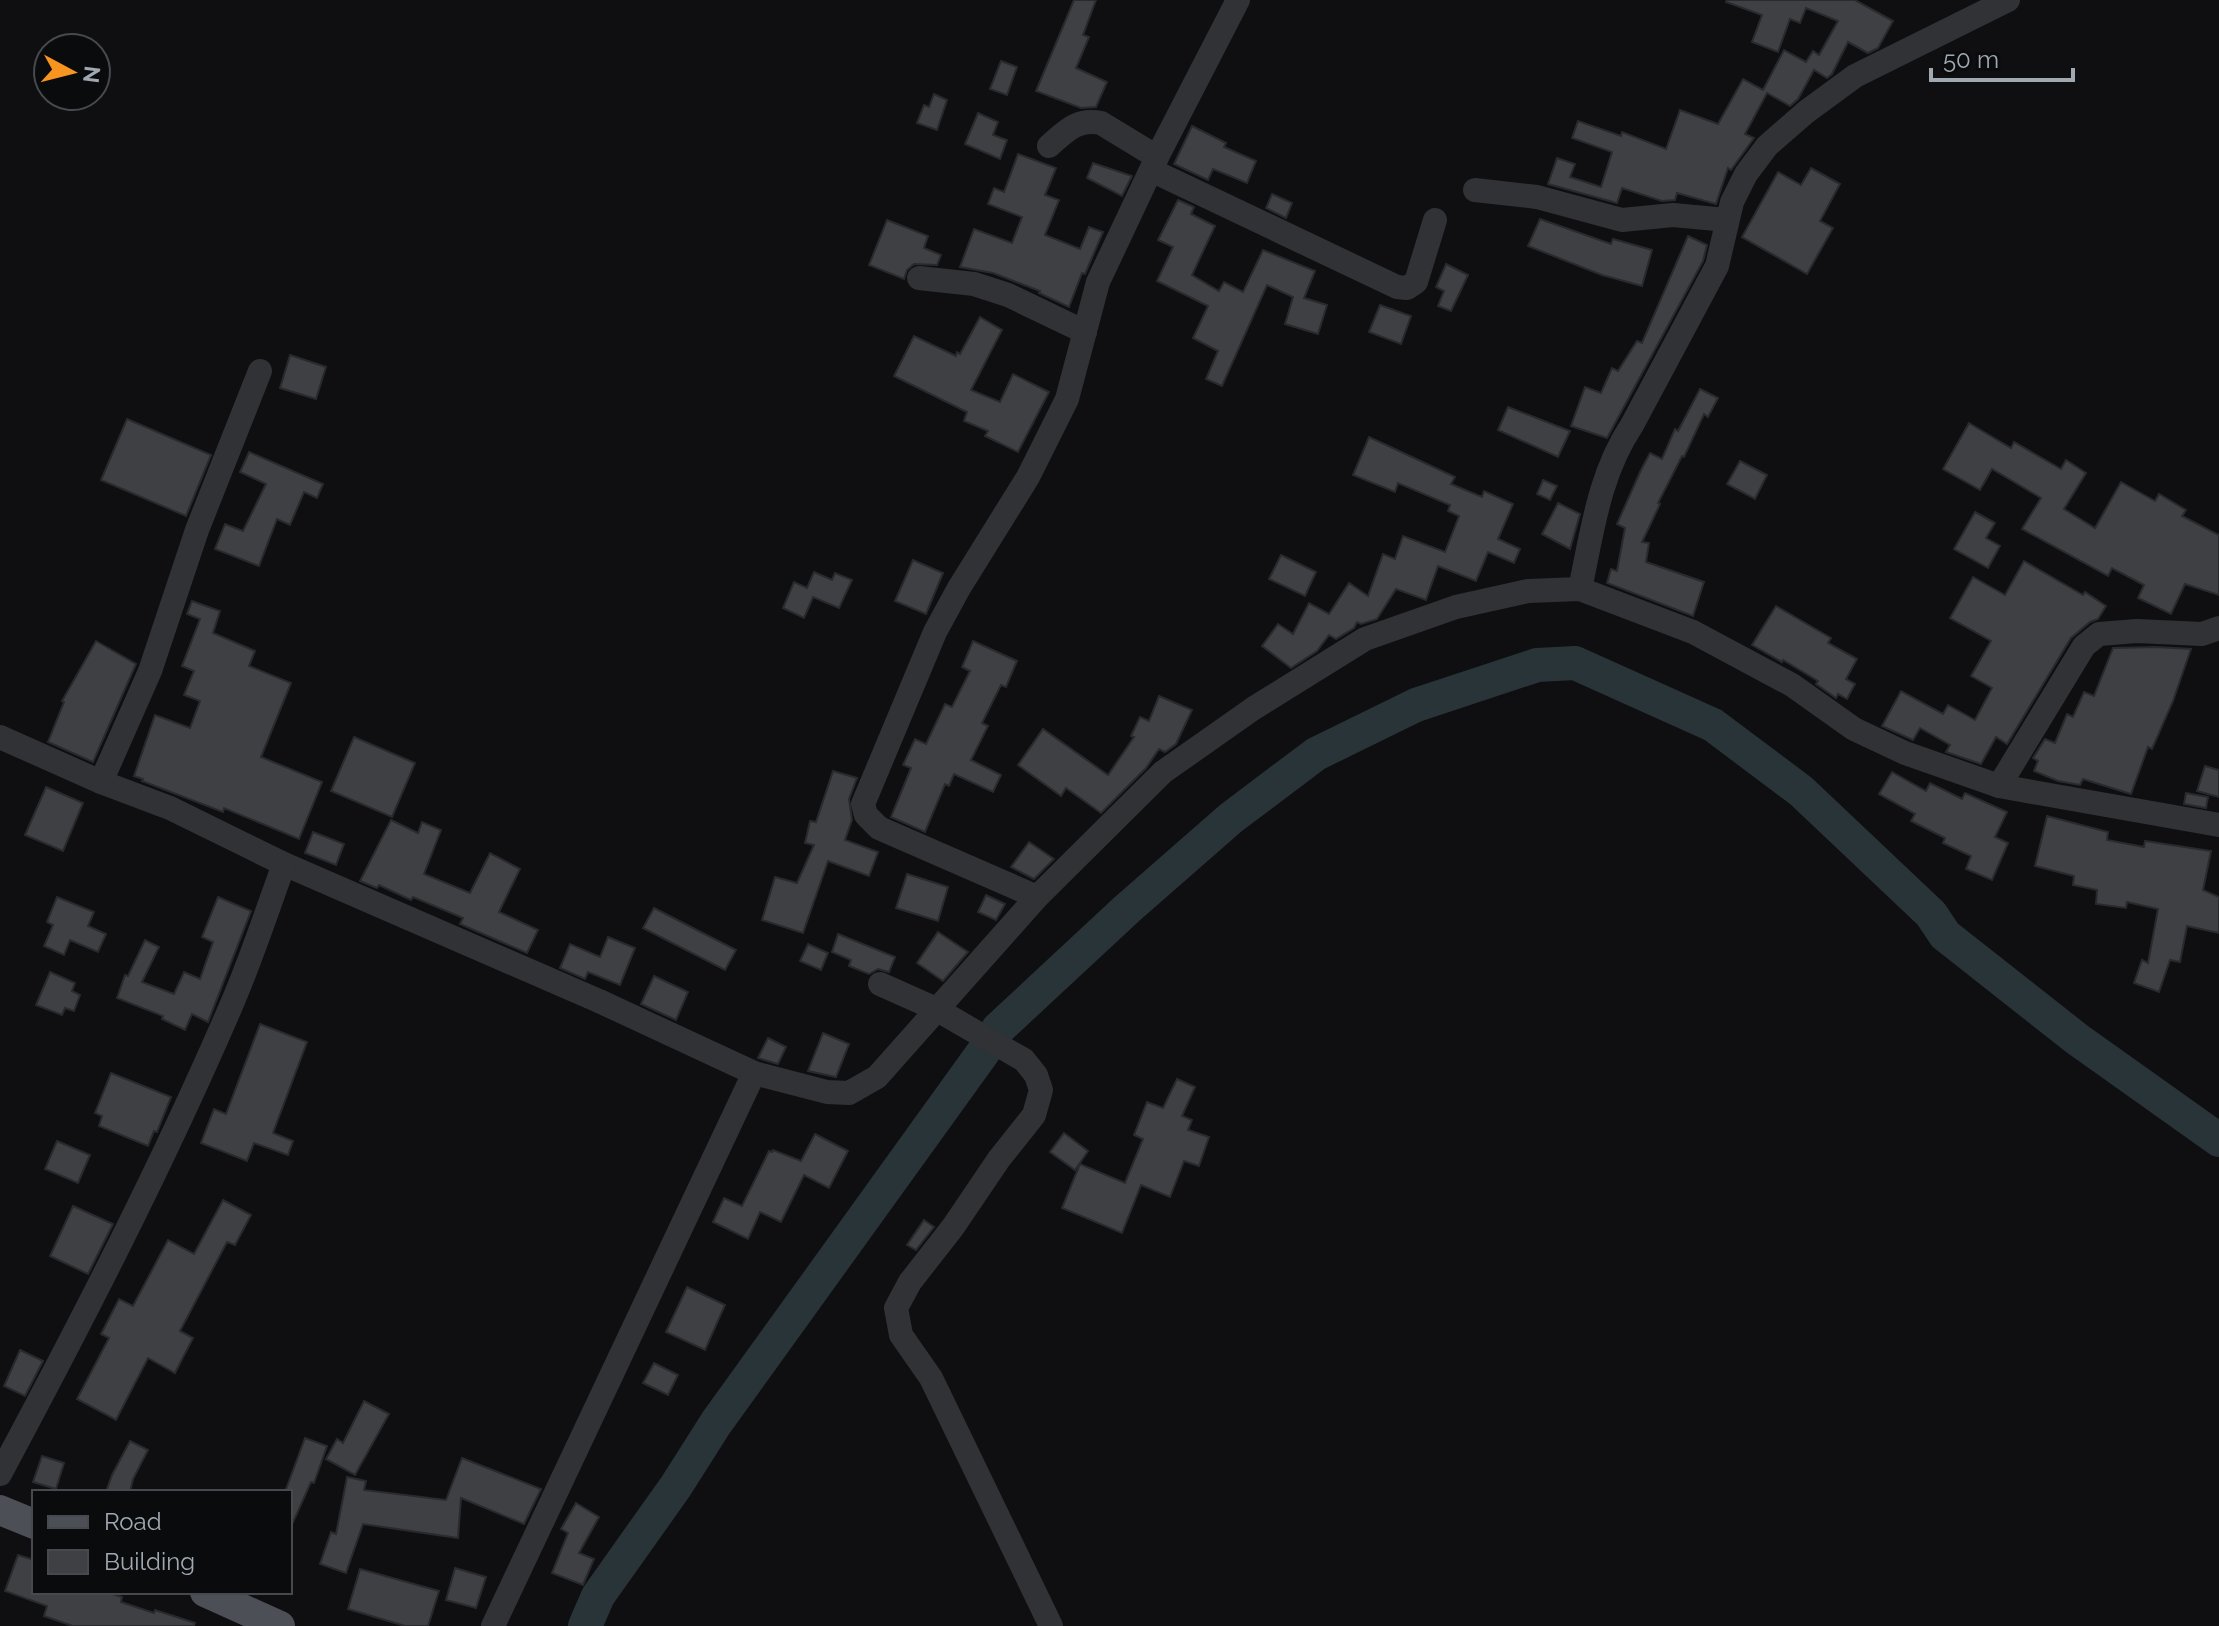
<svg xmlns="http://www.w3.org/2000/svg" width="2219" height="1626" viewBox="0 0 2219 1626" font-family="Raleway,sans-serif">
  <rect width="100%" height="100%" fill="#0f0f11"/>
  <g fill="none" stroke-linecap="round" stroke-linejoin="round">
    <!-- river -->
    <g stroke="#293439" stroke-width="34">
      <path d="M998 1029 1127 909 1231 818 1316 754 1416 705 1537 665 1575 663 1713 725 1801 791 1931 914 1945 935 2077 1039 2219 1140"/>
      <path d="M585 1626 598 1596 676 1486 716 1423 984 1051"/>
    </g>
  </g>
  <!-- building -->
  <g fill="#3e4044" stroke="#292a2d" stroke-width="2">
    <path d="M1074 0H1096L1083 35 1089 37 1076 68 1107 82 1096 107 1081 108 1036 91Z"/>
    <path d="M1727 0H1855L1893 21 1878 48 1868 53 1848 42 1832 74 1827 78 1814 70 1798 99 1790 106 1767 93 1745 134 1754 138 1731 170 1728 168 1716 204 1677 193 1675 200 1662 201 1622 188 1617 203 1548 184 1557 158 1575 164 1570 177 1601 187 1612 152 1572 138 1578 121 1621 136 1622 132 1666 149 1680 110 1718 124 1743 79 1763 90 1784 50 1806 62 1813 51 1819 55 1838 21 1806 8 1800 23 1790 19 1778 52 1752 42 1762 15 1726 2Z"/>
    <path d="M1001 61 1017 67 1007 95 990 89Z"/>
    <path d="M934 94 947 100 937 130 917 123 924 105 929 107Z"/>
    <path d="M978 113 998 122 993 135 1007 140 1000 159 965 144Z"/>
    <path d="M1192 126 1226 143 1224 147 1256 161 1247 183 1213 169 1208 180 1174 164Z"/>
    <path d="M1018 154 1056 168 1045 195 1059 200 1045 235 1080 249 1089 227 1103 232 1085 274 1082 273 1069 307 1039 293 1040 291 993 273 960 267 974 229 1012 243 1022 217 988 204 994 188 1004 192Z"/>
    <path d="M1093 163 1132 176 1122 196 1087 178Z"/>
    <path d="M1811 168 1840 184 1820 221 1833 228 1807 274 1742 237 1778 172 1801 185Z"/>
    <path d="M1272 194 1292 203 1286 218 1266 208Z"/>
    <path d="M1178 200 1194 207 1191 214 1215 226 1192 275 1219 291 1224 282 1243 292 1263 250 1315 271 1304 298 1327 305 1318 334 1285 324 1293 297 1267 285 1222 386 1206 379 1218 351 1193 338 1208 306 1157 281 1173 247 1158 240Z"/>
    <path d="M1540 219 1611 244 1613 239 1652 250 1642 286 1602 275 1528 246Z"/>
    <path d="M887 220 928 236 924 248 941 255 937 265 914 264 907 270 904 279 869 265Z"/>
    <path d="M1688 236 1707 245 1703 261 1607 438 1571 426 1585 387 1601 393 1612 368 1618 371 1637 341 1642 343Z"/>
    <path d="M1446 264 1468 275 1451 311 1438 306 1444 291 1436 287Z"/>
    <path d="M1380 305 1411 316 1401 344 1369 332Z"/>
    <path d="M980 317 1002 330 971 390 1000 402 1013 374 1049 392 1018 452 985 436 988 431 964 421 967 412 894 376 914 336 956 356 957 352 960 354Z"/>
    <path d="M290 355 326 367 316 399 280 388Z"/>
    <path d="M1700 389 1718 398 1708 417 1704 414 1684 457 1682 456 1658 503 1660 504 1642 542 1649 543 1646 562 1704 582 1693 616 1607 583 1611 569 1617 571 1625 528 1617 524 1641 470 1650 453 1662 459 1675 429 1678 431Z"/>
    <path d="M1508 407 1570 431 1558 457 1498 430Z"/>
    <path d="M127 419 211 455 186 516 101 480Z"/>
    <path d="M1969 423 2011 448 2014 442 2061 469 2066 460 2086 473 2064 509 2095 528 2121 482 2155 501 2159 494 2186 510 2182 516 2219 535V595L2185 584 2171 614 2138 598 2144 585 2112 568 2108 576 2022 529 2041 498 1992 469 1980 490 1943 469Z"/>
    <path d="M1369 437 1455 477 1451 484 1482 497 1484 491 1513 504 1498 539 1520 549 1514 563 1488 552 1476 581 1438 566 1426 600 1396 589 1377 619 1361 624 1357 622 1354 628 1336 639 1329 635 1317 651 1291 668 1262 646 1278 624 1293 634 1309 603 1329 614 1349 583 1368 596 1383 554 1395 559 1403 536 1445 552 1459 516 1448 511 1450 505 1398 483 1395 492 1353 475Z"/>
    <path d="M249 452 323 484 317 498 304 492 290 525 277 519 259 566 215 549 225 524 243 531 266 484 240 472Z"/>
    <path d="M1740 461 1767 475 1755 499 1727 484Z"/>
    <path d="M1543 480 1557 486 1550 500 1537 494Z"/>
    <path d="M1558 503 1580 514 1570 549 1542 534Z"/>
    <path d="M1975 512 1995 523 1986 538 2000 546 1988 568 1954 549Z"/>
    <path d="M1281 555 1316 572 1305 596 1269 579Z"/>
    <path d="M913 560 943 573 926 614 895 601Z"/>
    <path d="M2024 561 2083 595 2085 592 2106 606 2098 619 2090 622 2071 638 2007 744 1996 737 1981 764 1946 752 1950 745 1920 728 1913 740 1882 726 1901 691 1943 714 1948 705 1975 720 1992 688 1971 676 1991 641 1950 618 1973 577 2005 595Z"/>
    <path d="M814 572 832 580 835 573 852 580 839 608 813 597 804 618 783 608 794 582 807 588Z"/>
    <path d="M192 601 220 611 213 633 255 651 249 666 291 683 261 757 322 782 299 839 224 808 223 812 142 781 143 779 134 776 155 715 190 728 200 701 184 695 194 671 182 666 200 619 187 614Z"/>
    <path d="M1776 606 1831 638 1828 643 1857 659 1846 679 1855 684 1847 699 1838 694 1836 698 1816 684 1818 681 1783 660 1782 662 1752 645Z"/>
    <path d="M96 641 136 664 93 762 48 742 64 702 62 701Z"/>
    <path d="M973 641 1017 661 1006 687 1001 685 982 723 988 726 971 760 1001 775 993 792 954 774 949 786 945 784 925 832 891 817 911 768 903 765 915 739 926 744 945 704 952 707 970 671 962 667Z"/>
    <path d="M2155 647 2191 649 2173 701 2152 749 2148 747 2131 794 2083 779 2080 785 2058 781 2034 771 2038 761 2033 758 2045 739 2055 743 2067 714 2073 717 2084 692 2094 696 2113 648Z"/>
    <path d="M1159 696 1192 710 1176 744 1165 752 1159 749 1146 768 1101 813 1066 788 1061 796 1018 765 1043 729 1108 775 1134 737 1131 736 1140 717 1149 721Z"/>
    <path d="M354 737 415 763 392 817 331 791Z"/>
    <path d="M2205 766 2219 770V797L2197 791Z"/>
    <path d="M833 771 857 778 849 799 852 820 845 840 878 852 869 876 828 861 803 933 762 920 775 877 797 883 814 845 805 843 810 821 816 822Z"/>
    <path d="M1892 772 1926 791 1930 783 1962 799 1965 793 2007 812 1995 837 2008 843 1992 880 1966 869 1971 856 1943 843 1945 838 1911 821 1915 814 1879 794Z"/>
    <path d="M46 787 83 803 63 851 25 835Z"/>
    <path d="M2186 793 2208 797 2206 808 2184 804Z"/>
    <path d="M2047 816 2108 832 2107 840 2144 847 2145 841 2211 851 2203 890 2219 897V933L2187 926 2180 962 2170 960 2159 992 2134 983 2142 960 2148 963 2158 909 2127 902 2126 908 2096 904 2097 890 2073 885 2074 876 2035 866Z"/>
    <path d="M391 820 418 833 422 822 441 830 424 874 470 893 490 853 520 869 499 912 538 930 527 953 460 924 463 918 413 897 411 900 379 885 377 888 360 881Z"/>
    <path d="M313 832 344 844 336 865 305 853Z"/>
    <path d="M1029 842 1054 859 1034 879 1011 867Z"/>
    <path d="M907 874 948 887 938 921 896 908Z"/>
    <path d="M986 895 1005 904 996 920 978 912Z"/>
    <path d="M57 897 94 912 88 926 106 934 98 952 70 940 64 955 44 946 53 925 47 922Z"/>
    <path d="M218 897 251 911 208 1022 192 1014 185 1030 162 1019 163 1016 117 998 125 975 128 976 145 940 159 947 142 982 174 994 184 972 200 979 213 942 202 937Z"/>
    <path d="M654 908 736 950 725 970 643 928Z"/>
    <path d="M938 932 968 952 943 981 917 963Z"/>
    <path d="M838 934 895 957 889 972 878 969 869 974 849 966 851 960 832 952Z"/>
    <path d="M608 937 635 948 620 985 588 972 585 979 560 968 570 944 600 957Z"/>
    <path d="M808 944 828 953 821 970 800 961Z"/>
    <path d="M50 972 75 983 72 991 80 995 74 1011 65 1008 62 1015 36 1005Z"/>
    <path d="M654 976 688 992 676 1020 641 1004Z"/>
    <path d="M260 1024 307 1042 273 1133 293 1141 288 1155 254 1143 247 1161 201 1143 214 1109 226 1114Z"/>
    <path d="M823 1033 849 1044 836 1077 808 1071Z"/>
    <path d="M768 1038 786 1047 778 1064 758 1058Z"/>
    <path d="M111 1073 171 1097 157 1132 154 1131 148 1146 99 1126 102 1116 95 1113Z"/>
    <path d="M1177 1079 1195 1087 1182 1116 1192 1120 1188 1130 1209 1137 1199 1166 1184 1161 1170 1197 1141 1185 1122 1233 1062 1208 1080 1164 1125 1183 1143 1139 1134 1135 1147 1102 1163 1108Z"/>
    <path d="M1064 1133 1088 1151 1075 1170 1050 1152Z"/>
    <path d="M815 1134 848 1151 829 1188 804 1175 781 1222 760 1212 748 1239 713 1222 724 1198 742 1206 769 1151 772 1152 773 1150 801 1161Z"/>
    <path d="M57 1141 90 1155 78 1183 45 1169Z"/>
    <path d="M223 1200 251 1215 235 1245 227 1242 180 1331 193 1338 175 1373 148 1358 116 1420 77 1399 109 1338 101 1334 119 1299 133 1306 168 1240 194 1254Z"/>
    <path d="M73 1206 113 1224 88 1274 50 1256Z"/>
    <path d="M924 1220 934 1227 916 1250 907 1245Z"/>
    <path d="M687 1287 725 1305 705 1350 666 1332Z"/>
    <path d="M20 1350 43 1361 25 1396 4 1386Z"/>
    <path d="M654 1363 678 1375 668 1395 643 1383Z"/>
    <path d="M364 1401 389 1414 355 1475 326 1459 337 1439 343 1443Z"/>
    <path d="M305 1438 327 1446 314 1483 311 1482 290 1529V1492H285Z"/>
    <path d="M130 1441 148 1450 133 1479 130 1492H106L112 1475Z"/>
    <path d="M42 1456 64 1463 56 1489 33 1482Z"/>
    <path d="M462 1458 541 1489 524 1524 461 1498 458 1538 363 1524 346 1573 320 1564 331 1532 336 1534 347 1477 366 1481 364 1490 446 1500Z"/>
    <path d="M576 1503 599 1517 579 1553 594 1559 583 1585 552 1573 568 1533 561 1529Z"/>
    <path d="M18 1555 34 1560V1592H106L122 1597 121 1602 154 1613 155 1610 195 1623 194 1626H73L44 1616 47 1606 5 1591Z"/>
    <path d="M455 1568 486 1577 476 1608 446 1600Z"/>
    <path d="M360 1569 439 1591 428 1626H405L348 1609Z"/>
  </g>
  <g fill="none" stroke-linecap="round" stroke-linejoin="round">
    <!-- minor -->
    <g stroke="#303236" stroke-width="24">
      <path d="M1049 146C1066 131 1077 118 1101 123L1157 157"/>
      <path d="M1153 171 1397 287 1407 288 1416 282 1435 220"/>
      <path d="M1475 190 1537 197 1622 220 1673 215 1727 220"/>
      <path d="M919 278 974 284 1008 295 1085 332"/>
      <path d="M1580 589C1592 533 1599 474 1632 425L1717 266 1732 202 1746 174 1767 146 1806 112 1855 76 2008 0"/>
      <path d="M0 737 101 782 170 808 284 864 599 1001 754 1073 827 1092 849 1093 877 1077 1037 897 1163 772 1254 708 1365 639 1456 607 1528 591 1580 589 1693 632 1792 685 1854 729 1905 753 1999 786 2219 825"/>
      <path d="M101 782 150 671 197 530 260 371"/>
      <path d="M1999 786 2084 646 2099 634 2137 631 2202 634 2219 628"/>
      <path d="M1037 897 879 828 866 815 863 804 935 632 959 588 1028 477 1067 399 1098 282 1157 157 1238 0"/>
      <path d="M880 984 936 1009 1024 1060 1036 1075 1041 1090 1034 1115 999 1159 953 1227 910 1282 896 1308 901 1335 931 1378 1051 1626"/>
      <path d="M0 1474C82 1321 162 1166 231 1006 251 960 267 911 284 864"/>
      <path d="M493 1626 754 1073"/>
    </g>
    <!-- major -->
    <g stroke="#4c4f55" stroke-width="30">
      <path d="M0 1510 34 1524"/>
      <path d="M205 1592 280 1626"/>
    </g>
  </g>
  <!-- legend -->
  <rect x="32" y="1490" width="260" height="104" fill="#0a0b0c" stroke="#464a4e" stroke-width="2"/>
  <rect x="48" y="1516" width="40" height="12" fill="#4c4f55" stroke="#464a4e" stroke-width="2"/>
  <text x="104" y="1530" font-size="24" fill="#a0a8b2">Road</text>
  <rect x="48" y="1550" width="40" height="24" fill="#3e4044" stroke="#464a4e" stroke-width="2"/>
  <text x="104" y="1570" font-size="24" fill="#a0a8b2">Building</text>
  <!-- north arrow -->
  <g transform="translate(72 72) rotate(97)"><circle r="38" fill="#0a0b0c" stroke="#464a4e" stroke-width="2"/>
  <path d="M0-6L14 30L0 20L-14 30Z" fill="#f89420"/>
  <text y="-12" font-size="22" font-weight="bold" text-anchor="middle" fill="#a0a8b2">N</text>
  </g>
  <!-- scale -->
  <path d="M1931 68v12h142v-12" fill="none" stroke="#a0a8b2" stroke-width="4"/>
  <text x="1943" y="68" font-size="24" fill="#a0a8b2" stroke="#0a0b0c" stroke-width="6" paint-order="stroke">50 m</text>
</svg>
